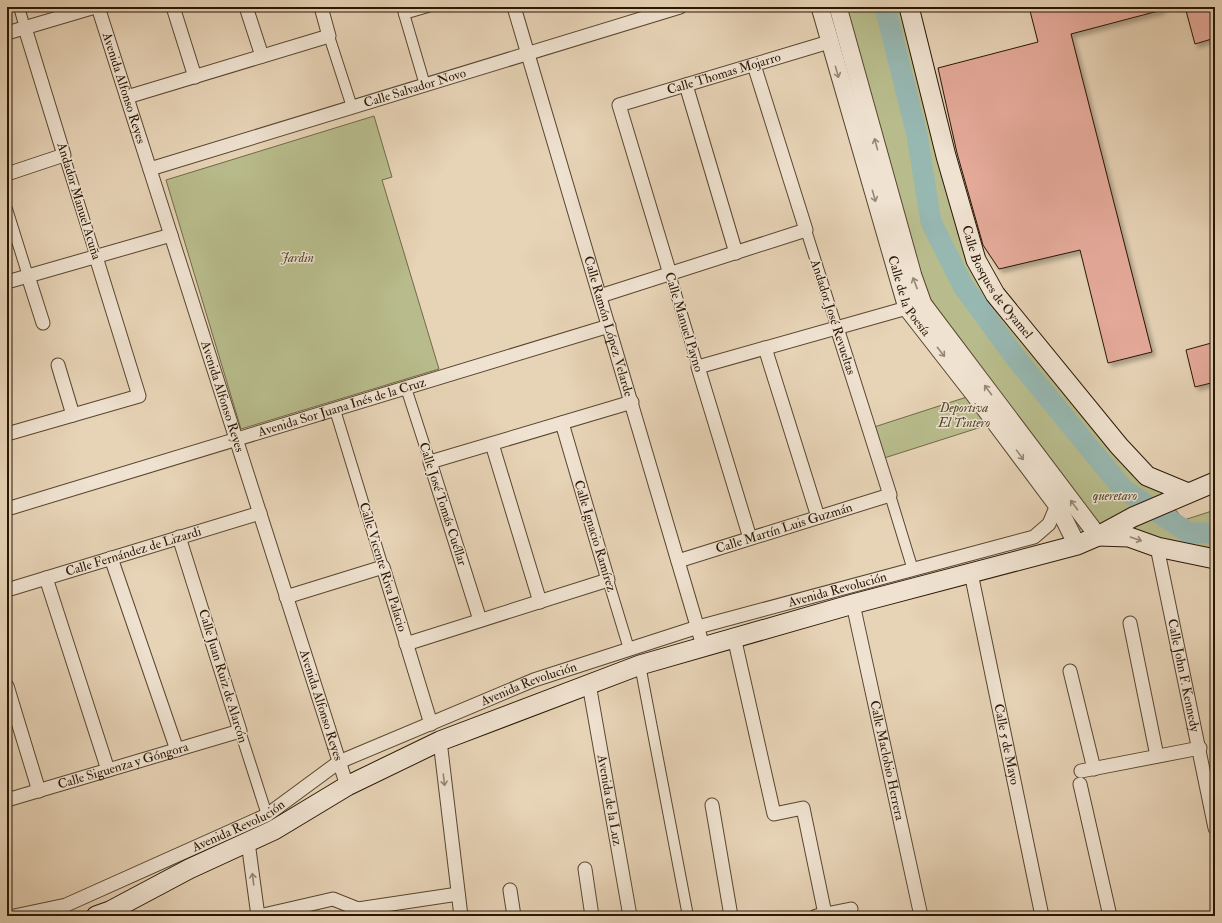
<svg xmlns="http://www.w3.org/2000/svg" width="1222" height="923" viewBox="0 0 1222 923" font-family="'IM FELL Double Pica',serif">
  <defs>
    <filter id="shadow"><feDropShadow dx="3.5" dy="3.5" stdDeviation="2" flood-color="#0004"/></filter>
  </defs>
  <rect width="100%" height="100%" fill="#e7d3b6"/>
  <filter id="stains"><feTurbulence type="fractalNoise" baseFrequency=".005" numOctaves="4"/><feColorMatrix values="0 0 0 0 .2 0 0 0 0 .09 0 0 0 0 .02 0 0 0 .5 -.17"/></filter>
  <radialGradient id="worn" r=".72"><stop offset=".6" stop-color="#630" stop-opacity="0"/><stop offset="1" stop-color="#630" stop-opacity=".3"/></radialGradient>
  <!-- park -->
  <g fill="#b8bc8c" stroke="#706a48">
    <path d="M824 7H833L914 286 1086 525 1079 530 997 422 878 460 868 429 976 394 923 323Z"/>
    <path d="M838 7H906L934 105 958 234 1041 350 1184 520 1215 510V559L1098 536 934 318Z"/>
    <path d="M374 116 392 177 382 180 439 369 241 429 166 180Z"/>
  </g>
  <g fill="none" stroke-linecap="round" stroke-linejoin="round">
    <!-- river -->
    <path stroke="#97b7b1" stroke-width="21" d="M885 7 917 135 931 222 963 286 1015 357 1123 489 1189 533H1215"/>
  </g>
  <!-- building -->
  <g fill="#e5aa9a" stroke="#291704" filter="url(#shadow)">
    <path d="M1029 7H1161L1162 10 1071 34 1152 352 1108 363 1080 250 999 269 983 245 957 153 938 68 1038 42Z"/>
    <path d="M1185 7H1215V38L1195 44Z"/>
    <path d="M1215 342V382L1195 387 1186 350Z"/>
  </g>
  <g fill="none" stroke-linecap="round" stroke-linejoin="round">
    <!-- pedestrian casing -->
    <g stroke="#584630" stroke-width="12">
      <g id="pedestrian">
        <path d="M19 7 25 28"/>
        <path d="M402 7 425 85"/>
        <path d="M404 14 428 7"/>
        <path d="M329 36 352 107"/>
        <path d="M64 155 96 257"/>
        <path d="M7 209 28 276"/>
        <path d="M806 230 837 328"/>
        <path d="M670 274 698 367"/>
        <path d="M406 388 430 462"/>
        <path d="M335 410 383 567"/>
        <path d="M890 495 913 570"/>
        <path d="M608 580 629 649"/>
        <path d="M640 665 688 916"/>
        <path d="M240 731 267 815"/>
      </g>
    </g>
    <!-- minor casing -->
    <g stroke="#584630" stroke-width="15">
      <g id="minor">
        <path id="s1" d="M98 7 347 786"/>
        <path d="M173 7 195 77"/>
        <path d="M246 7 262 56"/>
        <path id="s2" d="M514 7 703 646"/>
        <path d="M7 33 95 7"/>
        <path d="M686 85 736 253"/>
        <path d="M127 97 329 36 321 7"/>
        <path id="s3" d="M150 169 680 7"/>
        <path d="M7 174 64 155 25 28"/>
        <path id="s4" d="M670 274 619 105 829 42"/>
        <path d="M28 276 43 323"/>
        <path d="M7 282 171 235"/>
        <path d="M600 296 806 230 754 65"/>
        <path d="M765 348 818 517"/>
        <path d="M58 365 73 415"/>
        <path d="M7 434 139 396 96 257"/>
        <path d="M492 444 540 602"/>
        <path id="s5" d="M7 509 609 326"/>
        <path d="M750 538 698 367 914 306"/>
        <path id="s6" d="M1157 547 1215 828"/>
        <path d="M111 558 177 750"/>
        <path id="s7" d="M678 561 890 495 837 328"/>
        <path id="s8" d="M971 573 1042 916"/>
        <path d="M46 578 108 770"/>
        <path id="s9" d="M7 590 260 513"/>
        <path d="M286 597 383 567 431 724"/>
        <path id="s10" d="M853 604 921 916"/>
        <path d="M480 620 430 462 632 402"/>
        <path d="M1130 623 1157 756"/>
        <path d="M734 637 774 814 803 808 825 914"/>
        <path d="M406 644 608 580 562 423"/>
        <path d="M1070 671 1094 769"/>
        <path id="s11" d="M589 684 630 916"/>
        <path d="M7 686 39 791"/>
        <path d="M440 741 461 916"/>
        <path d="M1081 771 1200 748"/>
        <path d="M1080 784 1110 916"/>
        <path id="s12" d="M7 800 240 731 179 537"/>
        <path d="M712 805 731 916"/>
        <path d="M248 842 258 916"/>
        <path d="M585 869 592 916"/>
        <path d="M510 890 514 916"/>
        <path id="s13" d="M14 916 66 905 267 815 339 762 534 680 698 627 1034 537 1049 524 1057 505"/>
        <path d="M259 916 333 899 358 909 458 894"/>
        <path d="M816 916 851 909"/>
      </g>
    </g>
    <!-- tertiary casing -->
    <g stroke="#584630" stroke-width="19">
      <g id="tertiary">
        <path id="s14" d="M820 7 907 308 974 394 1057 505 1077 545"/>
        <path d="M838 7 913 276 923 304 1098 536"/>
      </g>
    </g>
    <!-- secondary casing -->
    <g stroke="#291704" stroke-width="21">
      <g id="secondary">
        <path id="s15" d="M909 7 946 156 976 260 995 294 1119 446 1147 476 1188 493"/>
        <path d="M1098 536 1129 537 1157 547 1215 559"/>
        <path d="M96 916 110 911 189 869 274 830 347 786 440 741 640 665 853 604 1077 545 1098 536 1133 517 1215 482"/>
      </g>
    </g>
    <!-- pedestrian -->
    <use href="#pedestrian" stroke="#efe2d0" stroke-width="10"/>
    <!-- minor -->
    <use href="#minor" stroke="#efe2d0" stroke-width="13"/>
    <!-- tertiary -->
    <use href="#tertiary" stroke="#efe2d0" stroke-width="17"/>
    <!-- secondary -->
    <use href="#secondary" stroke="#efe2d0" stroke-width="19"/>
  </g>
  <!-- one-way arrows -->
  <defs><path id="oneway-shaft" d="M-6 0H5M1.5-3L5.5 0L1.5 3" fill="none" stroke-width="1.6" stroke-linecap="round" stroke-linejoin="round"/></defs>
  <g stroke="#968774">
    <use href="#oneway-shaft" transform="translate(837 72) rotate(74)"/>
    <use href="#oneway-shaft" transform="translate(876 144) rotate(-105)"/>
    <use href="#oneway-shaft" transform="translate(874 196) rotate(74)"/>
    <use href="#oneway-shaft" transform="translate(915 283) rotate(-111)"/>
    <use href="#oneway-shaft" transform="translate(941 352) rotate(52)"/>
    <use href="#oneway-shaft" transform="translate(988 390) rotate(-127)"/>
    <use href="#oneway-shaft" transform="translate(1020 455) rotate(54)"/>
    <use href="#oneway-shaft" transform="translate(1074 505) rotate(-127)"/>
    <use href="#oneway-shaft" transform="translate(1136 539) rotate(19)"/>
    <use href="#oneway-shaft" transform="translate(444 780) rotate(83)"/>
    <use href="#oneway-shaft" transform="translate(253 879) rotate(-97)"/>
  </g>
  <g text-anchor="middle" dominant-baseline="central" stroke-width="3" stroke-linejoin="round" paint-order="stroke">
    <!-- street labels -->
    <g font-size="13" fill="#291704" stroke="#efe2d0">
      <text stroke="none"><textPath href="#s4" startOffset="286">Calle Thomas Mojarro</textPath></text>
      <text stroke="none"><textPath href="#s1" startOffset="85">Avenida Alfonso Reyes</textPath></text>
      <text stroke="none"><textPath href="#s3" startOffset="277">Calle Salvador Novo</textPath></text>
      <text transform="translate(79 201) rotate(73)">Andador Manuel Acuña</text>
      <text stroke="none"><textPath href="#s15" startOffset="291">Calle Bosques de Oyamel</textPath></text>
      <text stroke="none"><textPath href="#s14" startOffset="303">Calle de la Poesía</textPath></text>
      <text transform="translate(833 317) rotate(72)">Andador José Revueltas</text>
      <text transform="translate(684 322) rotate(73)">Calle Manuel Payno</text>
      <text stroke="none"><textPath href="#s2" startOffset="333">Calle Ramón López Velarde</textPath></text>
      <text stroke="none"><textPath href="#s1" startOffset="409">Avenida Alfonso Reyes</textPath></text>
      <text stroke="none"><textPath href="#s5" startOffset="350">Avenida Sor Juana Inés de la Cruz</textPath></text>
      <text transform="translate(443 504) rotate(72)">Calle José Tomás Cuéllar</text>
      <text stroke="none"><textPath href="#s7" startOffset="111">Calle Martín Luis Guzmán</textPath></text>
      <text transform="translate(595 536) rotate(73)">Calle Ignacio Ramírez</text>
      <text stroke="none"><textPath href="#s9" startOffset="132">Calle Fernández de Lizardi</textPath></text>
      <text transform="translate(383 567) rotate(73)">Calle Vicente Riva Palacio</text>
      <text stroke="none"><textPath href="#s13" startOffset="891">Avenida Revolución</textPath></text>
      <text stroke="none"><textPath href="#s6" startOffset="131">Calle John F. Kennedy</textPath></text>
      <text transform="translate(223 676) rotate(73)">Calle Juan Ruiz de Alarcón</text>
      <text stroke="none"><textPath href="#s13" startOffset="568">Avenida Revolución</textPath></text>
      <text stroke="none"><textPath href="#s1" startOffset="733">Avenida Alfonso Reyes</textPath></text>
      <text stroke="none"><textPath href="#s8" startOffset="175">Calle 5 de Mayo</textPath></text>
      <text stroke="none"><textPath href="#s10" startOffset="160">Calle Maclobio Herrera</textPath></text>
      <text stroke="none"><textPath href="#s12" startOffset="121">Calle Siguenza y Góngora</textPath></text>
      <text stroke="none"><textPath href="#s11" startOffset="118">Avenida de la Luz</textPath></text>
      <text stroke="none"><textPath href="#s13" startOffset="243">Avenida Revolución</textPath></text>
    </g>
    <!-- park labels -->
    <g font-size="13" font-style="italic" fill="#54492d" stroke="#efe2d0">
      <text x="297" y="258">Jardin</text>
      <text x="964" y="408">Deportiva<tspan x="964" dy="15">El Tintero</tspan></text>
      <text x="1115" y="496">queretaro</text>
    </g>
  </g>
  <!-- margin -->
  <rect width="1222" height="923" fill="none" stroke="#e7d3b6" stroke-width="24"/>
  <rect x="8" y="8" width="1206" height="907" fill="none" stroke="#291704" stroke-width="2"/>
  <rect x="12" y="12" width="1198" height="899" fill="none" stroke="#291704"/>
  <rect width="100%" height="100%" filter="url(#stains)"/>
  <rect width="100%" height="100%" fill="url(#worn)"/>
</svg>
